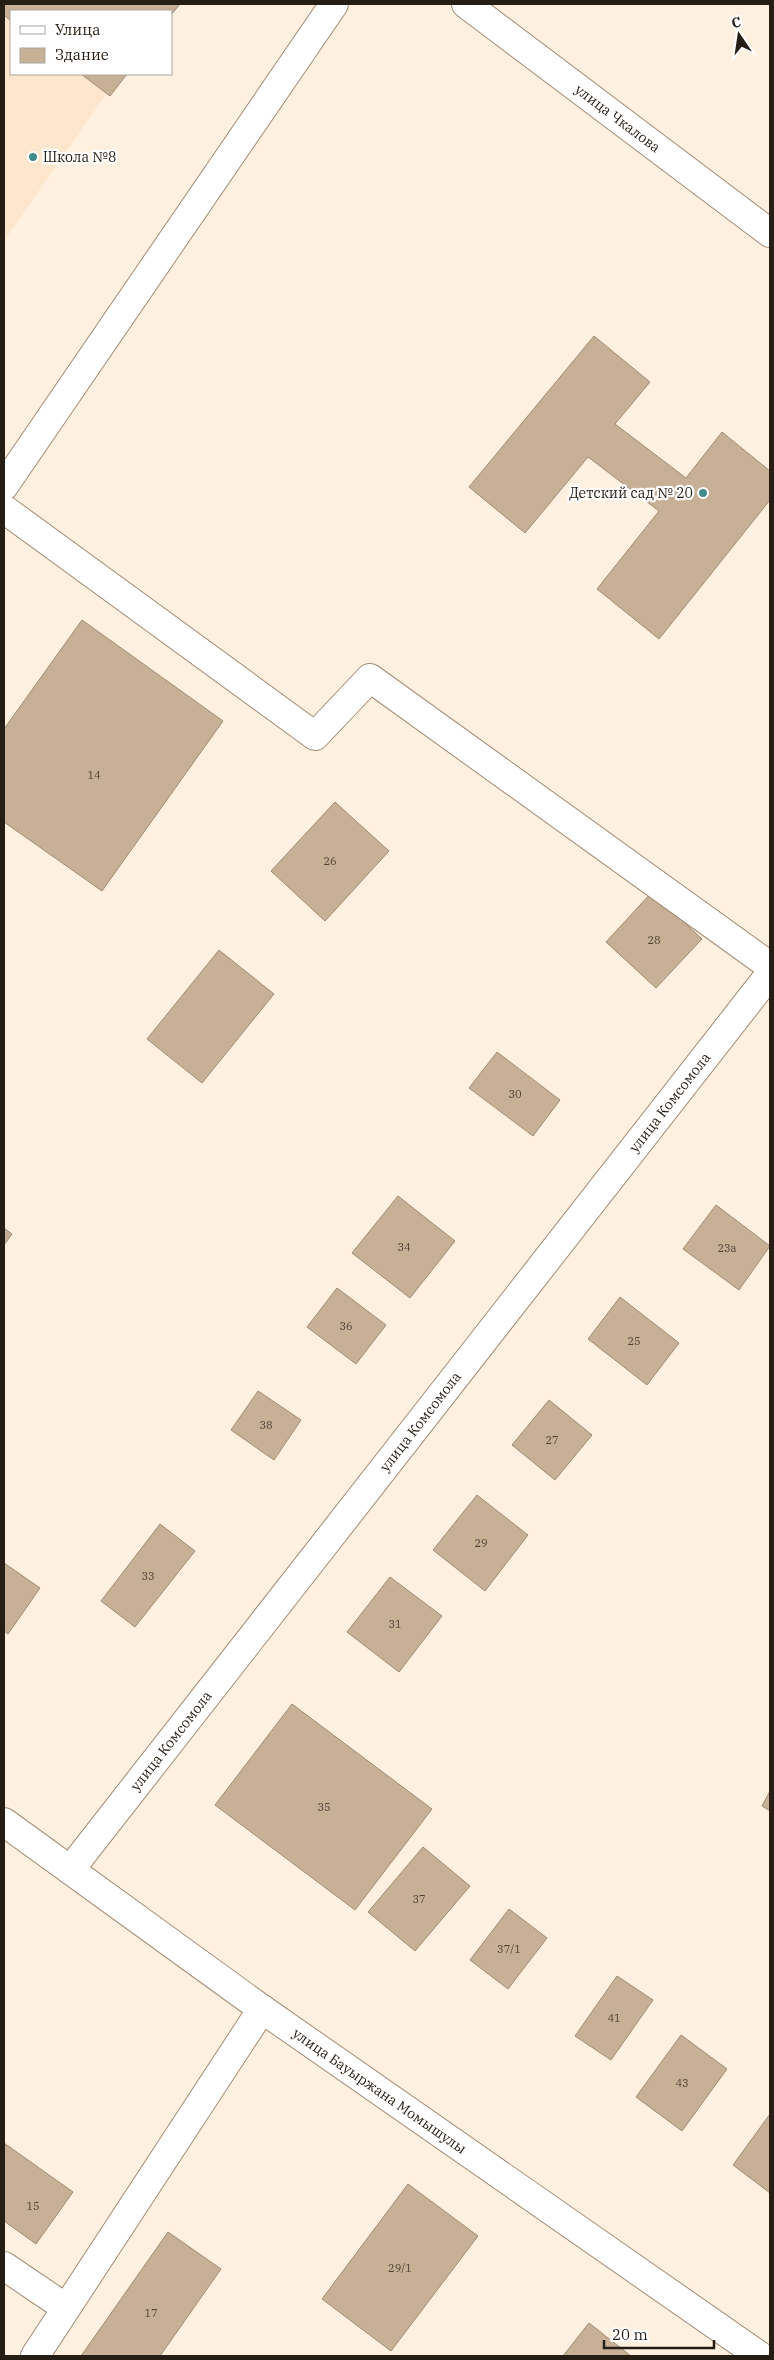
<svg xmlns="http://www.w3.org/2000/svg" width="774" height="2360" viewBox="0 0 774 2360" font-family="'IBM Plex Serif',serif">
  <rect width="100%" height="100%" fill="#fff0e0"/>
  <!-- built -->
  <path fill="#fee6cc" d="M4 4H168L163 11H11V74H120L4 241Z"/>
  <!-- building -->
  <g fill="#c8b097" stroke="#a18b72">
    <path d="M4 4H180L171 15V11H11V21L4 15Z"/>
    <path d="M81 74H127L110 96Z"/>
    <path d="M594 336 650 382 615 424 686 478 722 432 770 471V500L659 639 597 589 659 511 588 457 525 533 469 487Z"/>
    <path d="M82 620 223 721 102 891 4 822V729Z"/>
    <path d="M335 802 389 851 325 921 271 871Z"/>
    <path d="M652 892 702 939 656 988 606 942Z"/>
    <path d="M219 950 274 994 202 1083 147 1039Z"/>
    <path d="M497 1052 560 1100 533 1136 469 1088Z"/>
    <path d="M398 1196 455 1241 410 1298 352 1253Z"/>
    <path d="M716 1205 770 1246 739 1290 683 1249Z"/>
    <path d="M4 1228 12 1234 4 1245Z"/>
    <path d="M337 1288 386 1325 356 1364 307 1327Z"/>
    <path d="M620 1297 679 1343 647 1385 588 1339Z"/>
    <path d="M258 1391 301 1420 274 1460 231 1430Z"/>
    <path d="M549 1400 592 1435 555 1480 512 1445Z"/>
    <path d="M477 1495 528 1535 485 1591 433 1550Z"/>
    <path d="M160 1524 195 1551 135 1627 101 1601Z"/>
    <path d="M4 1563 40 1588 8 1634 4 1631Z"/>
    <path d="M390 1577 442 1616 399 1672 347 1632Z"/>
    <path d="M292 1704 432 1809 355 1910 215 1805Z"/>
    <path d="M770 1791V1811L762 1806Z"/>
    <path d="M423 1847 470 1886 415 1951 368 1912Z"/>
    <path d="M509 1909 547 1938 508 1989 470 1960Z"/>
    <path d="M617 1976 653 2000 611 2060 575 2036Z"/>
    <path d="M681 2035 727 2069 682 2131 636 2097Z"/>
    <path d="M770 2114V2193L733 2165Z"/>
    <path d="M4 2143 73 2192 36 2244 4 2221Z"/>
    <path d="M408 2184 478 2236 391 2351 322 2299Z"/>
    <path d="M168 2232 221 2269 160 2356H81Z"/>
    <path d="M589 2323 631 2356H563Z"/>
  </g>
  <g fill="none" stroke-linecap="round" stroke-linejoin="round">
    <!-- minor casing -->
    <g stroke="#a38c74" stroke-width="30">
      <g id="minor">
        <path id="s1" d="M466 4 770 233"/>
        <path d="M4 486 334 4"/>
        <path d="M4 509 315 736 370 678 770 966"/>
        <path id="s2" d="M4 1822 262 2009 760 2356"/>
        <path id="s3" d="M70 1870 770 974"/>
        <path d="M4 2266 66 2308"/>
        <path d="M35 2356 262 2009"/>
      </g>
    </g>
    <!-- minor -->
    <use href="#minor" stroke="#fff" stroke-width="28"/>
  </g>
  <!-- markers -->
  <g fill="#438b8b" stroke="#fff" stroke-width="2">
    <circle cx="33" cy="157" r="5"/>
    <circle cx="703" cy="493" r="5"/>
  </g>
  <g text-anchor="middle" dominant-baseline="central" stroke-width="4.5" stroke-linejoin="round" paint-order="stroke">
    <!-- number labels -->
    <g font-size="11" fill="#4e4235">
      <text x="94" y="775">14</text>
      <text x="330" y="861">26</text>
      <text x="654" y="940">28</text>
      <text x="515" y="1094">30</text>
      <text x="404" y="1247">34</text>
      <text x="727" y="1248">23а</text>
      <text x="346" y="1326">36</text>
      <text x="634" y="1341">25</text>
      <text x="266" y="1425">38</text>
      <text x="552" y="1440">27</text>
      <text x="481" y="1543">29</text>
      <text x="148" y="1576">33</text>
      <text x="395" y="1624">31</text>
      <text x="324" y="1807">35</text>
      <text x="419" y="1899">37</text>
      <text x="509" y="1949">37/1</text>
      <text x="614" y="2018">41</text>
      <text x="682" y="2083">43</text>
      <text x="33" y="2206">15</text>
      <text x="400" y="2268">29/1</text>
      <text x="151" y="2313">17</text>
    </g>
    <!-- street labels -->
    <g font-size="14" fill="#261d14" stroke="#fff">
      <text stroke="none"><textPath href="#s1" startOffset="190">улица Чкалова</textPath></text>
      <text stroke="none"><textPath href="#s3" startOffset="974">улица Комсомола</textPath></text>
      <text stroke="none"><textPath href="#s3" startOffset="569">улица Комсомола</textPath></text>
      <text stroke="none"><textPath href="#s3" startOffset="164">улица Комсомола</textPath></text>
      <text stroke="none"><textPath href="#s2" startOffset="462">улица Бауыржана Момышулы</textPath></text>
    </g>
    <!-- poi labels -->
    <g font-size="14" fill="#261d14" stroke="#fff" text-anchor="start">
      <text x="43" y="157">Школа №8</text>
      <text x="693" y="493" text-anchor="end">Детский сад № 20</text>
    </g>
  </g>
  <!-- border -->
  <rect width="774" height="2360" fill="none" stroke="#261d14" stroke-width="10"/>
  <!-- legend -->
  <rect x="10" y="10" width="162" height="65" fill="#ffffff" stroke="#a8a5a1"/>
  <rect x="20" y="26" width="25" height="8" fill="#ffffff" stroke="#a8a5a1"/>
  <text x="55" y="35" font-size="15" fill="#261d14">Улица</text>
  <rect x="20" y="48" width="25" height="15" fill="#c8b097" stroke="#a8a5a1"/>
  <text x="55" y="60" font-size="15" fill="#261d14">Здание</text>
  <!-- north arrow -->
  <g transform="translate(739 35) rotate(347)" stroke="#ffffff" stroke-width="4" paint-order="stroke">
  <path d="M0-4L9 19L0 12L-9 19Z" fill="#261d14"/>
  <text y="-8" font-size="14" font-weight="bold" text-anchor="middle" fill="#261d14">С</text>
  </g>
  <!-- scale -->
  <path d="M604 2340v8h110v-8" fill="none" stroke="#261d14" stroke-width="2.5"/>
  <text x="612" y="2340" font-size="15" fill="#261d14" stroke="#ffffff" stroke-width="4" paint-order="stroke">20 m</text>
</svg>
